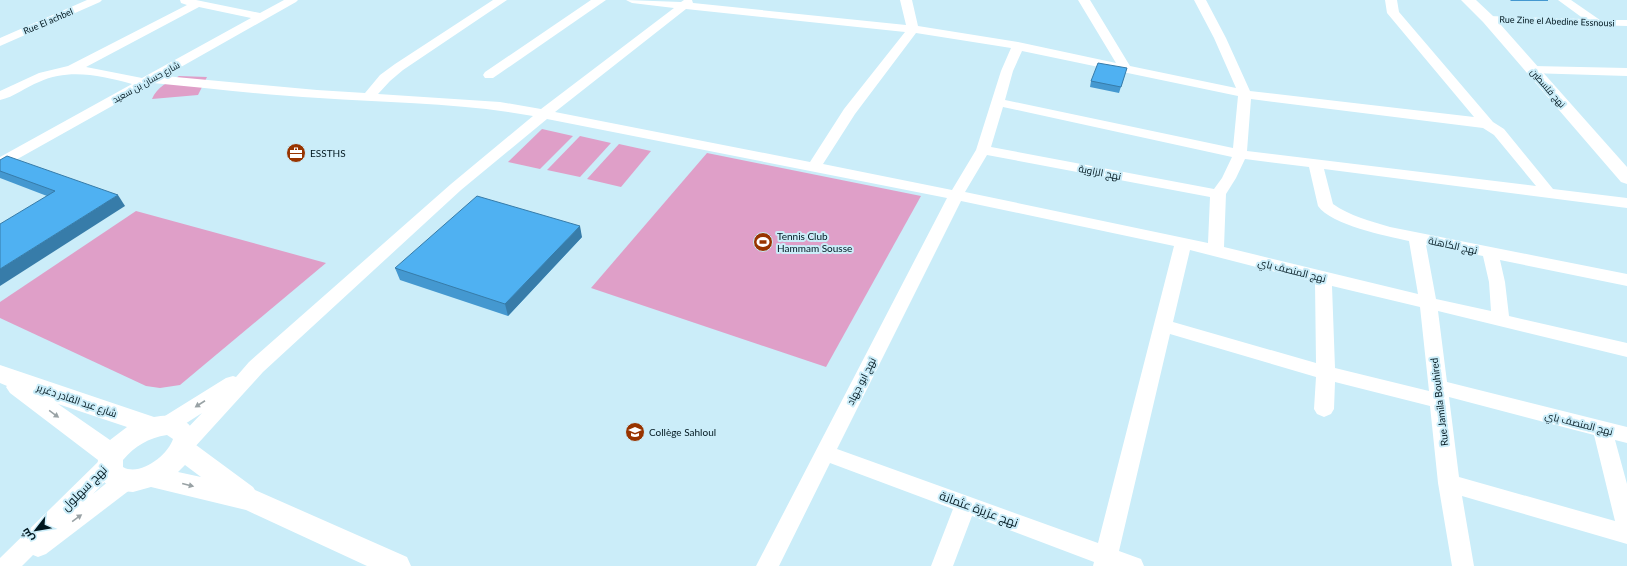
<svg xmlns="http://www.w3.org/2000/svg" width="1627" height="566" viewBox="0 0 1627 566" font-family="Lato,Cairo,sans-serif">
  <rect width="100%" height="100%" fill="#cbedf9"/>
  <!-- green -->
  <g fill="#df9fc8">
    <path d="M179 76 207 77 198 95 152 99C157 87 168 82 179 76Z"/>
    <path d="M542 129 573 136 540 169 508 162Z"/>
    <path d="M580 136 611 143 580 177 547 170Z"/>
    <path d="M619 144 651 151 621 187 587 179Z"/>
    <path d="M707 153 921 196 826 367 591 288Z"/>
    <path d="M136 211 326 263 180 385 160 388 146 386 0 318V302Z"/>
  </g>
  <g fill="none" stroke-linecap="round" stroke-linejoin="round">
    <!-- minor -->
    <g fill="#fff" fill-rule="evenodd">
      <path d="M87 0H102L100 2 0 46V38Z"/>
      <path d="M180 0H196L260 13 284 0H298L296 2 165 76 317 90 365 93 380 75 395 64 493 0H507L403 70 390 81 378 94 500 102 541 109 674 8 632 3 626 0 681 2 684 0H692L693 3 906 25 900 0H912L918 26 1018 42 1116 63 1078 0H1090L1130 66 1236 88 1214 38 1194 0H1206L1226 38 1250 91 1474 117 1387 13 1385 0H1397L1399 12 1493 122 1504 129 1553 189 1627 198V208L1324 169 1333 204C1350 216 1370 221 1390 227L1627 274V286L1500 260 1505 282 1509 316 1627 343V357L1438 311 1447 382 1627 427V443L1615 440 1627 484V544L1462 496 1474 566H1452L1438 483 1430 406 1335 382 1334 409 1331 414 1324 417 1317 414 1314 409 1316 377 1170 334 1119 551 1141 559 1144 566H1093L1094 562 972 516 953 566H931L953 509 830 463 779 566H756L947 198 547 119 461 190 263 372 193 449 186 451 179 449 176 443 179 437 202 413 174 431 167 433 160 431 157 425 160 419 226 378 233 376 236 377 249 362 451 184 533 116C463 103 390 103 319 98 264 95 208 88 153 83L151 86 146 87 5 166 0 167V157L132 84C101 76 70 68 39 82 26 87 14 97 0 100V91L39 73 68 66 187 5 181 3ZM199 7 251 18 142 78 86 67ZM686 9 905 32 844 109 810 162 555 112ZM916 33 1011 48 1001 71 976 150 952 190 823 164 855 114ZM1022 51 1238 96 1233 148 1005 100 1013 71ZM1251 99 1483 128 1494 135 1536 186 1247 151ZM1003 107 1232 157 1222 178 1214 189 991 147ZM987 155 1210 197 1208 243 965 192ZM1245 159 1309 167 1318 206C1331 225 1386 236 1409 241L1418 294 1224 247 1226 194 1236 178ZM961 201 1174 246 1098 543 837 449ZM1426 245 1483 256 1489 282 1491 311 1436 299ZM1190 250 1315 282 1316 363 1173 322ZM1332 286 1420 307 1429 391 1335 368ZM1449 397 1594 435 1615 521 1459 477Z"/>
      <path d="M591 0H606L493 78H485L483 75 485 72Z"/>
      <path d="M1558 0H1571L1600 20H1627V26L1488 22 1484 21 1482 19 1484 17 1488 16 1584 19Z"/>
      <path d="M1533 66 1627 68V76L1529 73 1527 70 1529 67Z"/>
      <path d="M111 453 118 456 121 462 118 468 93 494C105 485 120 468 135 474L139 480 135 486 46 554 38 557 33 555 22 566H0V558L104 456Z"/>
    </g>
    <!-- major -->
    <g fill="#fff" fill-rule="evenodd">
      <path d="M1461 0H1476L1493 16 1627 167V184L1621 182 1483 22Z"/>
      <path d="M0 365 154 417C176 413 188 418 198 438L196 445 253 487 255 490 407 557 411 566H367L246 510 151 487 133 492 122 491 105 483 97 468 98 460 10 393 6 387 7 386 0 383ZM58 404 127 427 110 440ZM167 435 173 439C168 455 140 477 123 467V460C135 446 148 438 167 435ZM185 465 201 477 178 472Z"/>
    </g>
  </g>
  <!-- wall -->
  <g fill="#4498d0">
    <path d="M1510 0H1548V1H1511Z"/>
    <path d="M1125 74 1119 93 1090 87 1091 81Z"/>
    <path d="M0 160 125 206 47 196 0 178Z"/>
    <path d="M582 237 508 316 400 280 395 268Z"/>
  </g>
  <!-- shaded-wall -->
  <g fill="#377ca9">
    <path d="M118 195 125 206 0 286V269Z"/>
    <path d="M580 226 582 237 508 316 505 304Z"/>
  </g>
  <!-- building -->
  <g fill="#4fb1f2" stroke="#377ca9">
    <path d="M1098 63 1127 68 1121 87 1091 81Z"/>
    <path d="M7 156 118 195 0 269V224L55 191 0 171V160Z"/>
    <path d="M477 196 580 226 505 304 395 268Z"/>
  </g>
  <!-- one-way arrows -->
  <defs><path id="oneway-solid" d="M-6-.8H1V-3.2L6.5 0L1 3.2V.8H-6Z"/></defs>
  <g fill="#99a2a5">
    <use href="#oneway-solid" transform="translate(200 404) rotate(147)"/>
    <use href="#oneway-solid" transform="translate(54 414) rotate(36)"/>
    <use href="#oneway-solid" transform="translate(188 485) rotate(14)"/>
    <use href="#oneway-solid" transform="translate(77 518) rotate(-36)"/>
  </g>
  <!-- icons -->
  <defs>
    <g id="office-disc" transform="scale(1)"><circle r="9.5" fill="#983400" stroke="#cbedf9"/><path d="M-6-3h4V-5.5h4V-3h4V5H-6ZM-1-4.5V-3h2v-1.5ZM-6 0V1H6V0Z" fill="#fff"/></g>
    <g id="stadium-disc" transform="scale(1)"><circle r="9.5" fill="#983400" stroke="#cbedf9"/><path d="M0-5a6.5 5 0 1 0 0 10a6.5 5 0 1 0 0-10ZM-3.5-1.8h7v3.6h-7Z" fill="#fff"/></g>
    <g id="university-disc" transform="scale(1)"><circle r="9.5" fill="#983400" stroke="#cbedf9"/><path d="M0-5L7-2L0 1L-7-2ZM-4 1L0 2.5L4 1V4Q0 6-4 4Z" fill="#fff"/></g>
  </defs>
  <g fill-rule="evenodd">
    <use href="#office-disc" x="296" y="153"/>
    <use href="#stadium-disc" x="763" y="242"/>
    <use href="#university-disc" x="635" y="432"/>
  </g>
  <g text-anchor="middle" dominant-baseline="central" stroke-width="4" stroke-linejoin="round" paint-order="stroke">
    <!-- far-street labels -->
    <g font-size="9" fill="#00171f" stroke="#cbedf9">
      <text transform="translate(48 21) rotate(-23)">Rue El achbel</text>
      <text transform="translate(1557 21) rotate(2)">Rue Zine el Abedine Essnousi</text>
      <text transform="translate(146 82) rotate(-29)">شارع حسان بن سعيد</text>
      <text transform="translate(1548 88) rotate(49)">نهج فلسطين</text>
    </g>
    <!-- poi labels -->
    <g font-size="10" fill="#00171f" stroke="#cbedf9" text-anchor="start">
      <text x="310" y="153">ESSTHS</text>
      <text x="777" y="236">Tennis Club<tspan x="777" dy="12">Hammam Sousse</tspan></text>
      <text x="649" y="432">Collège Sahloul</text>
    </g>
    <!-- street labels -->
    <g font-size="10" fill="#00171f" stroke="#cbedf9">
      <text transform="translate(1100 172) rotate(11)">نهج الزاوية</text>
      <text transform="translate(1453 245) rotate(12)">نهج الكاهنة</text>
      <text transform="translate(1292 270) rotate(14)">نهج المنصف باي</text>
      <text transform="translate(861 381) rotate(-63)">نهج ابو جهاد</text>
      <text transform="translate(77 400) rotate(19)">شارع عبد القادر دغرير</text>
      <text transform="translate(1439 402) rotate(-97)">Rue Jamila Bouhired</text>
      <text transform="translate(1579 423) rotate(14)">نهج المنصف باي</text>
    </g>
    <!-- near-street labels -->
    <g font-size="12" fill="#00171f" stroke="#cbedf9">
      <text transform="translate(84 488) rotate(-45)">نهج سهلول</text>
      <text transform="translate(979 509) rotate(20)">نهج عزيزة عثمانة</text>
    </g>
  </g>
  <!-- north arrow -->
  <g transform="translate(36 530) rotate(239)" stroke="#cbedf9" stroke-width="3" paint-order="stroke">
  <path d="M0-3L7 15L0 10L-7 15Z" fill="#00171f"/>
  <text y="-6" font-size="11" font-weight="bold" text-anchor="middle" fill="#00171f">ش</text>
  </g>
</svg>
